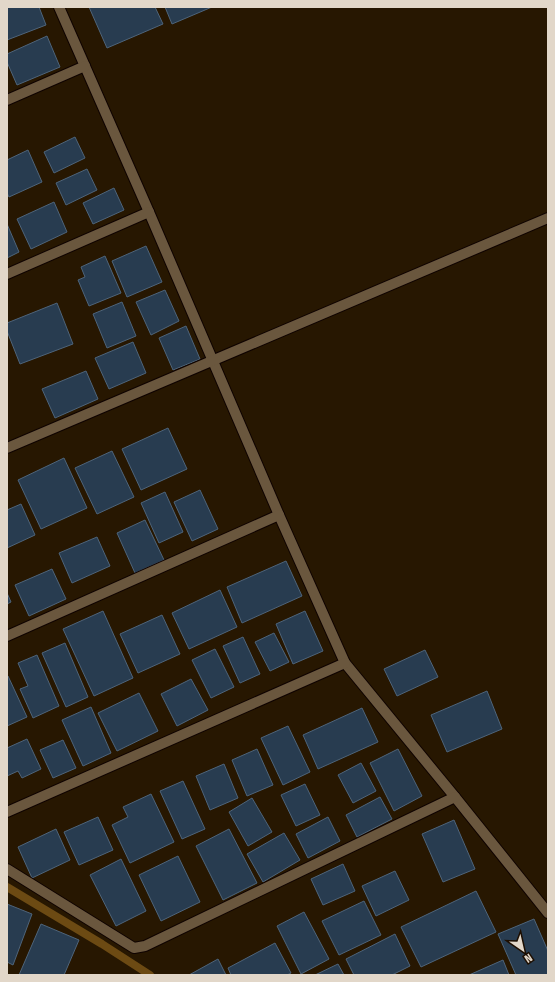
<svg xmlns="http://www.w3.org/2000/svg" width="555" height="982" viewBox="0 0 555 982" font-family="'Fira Sans Condensed',sans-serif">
  <rect width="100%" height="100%" fill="#271701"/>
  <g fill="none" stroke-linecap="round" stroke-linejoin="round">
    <!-- stream -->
    <path stroke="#6c4a13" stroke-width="8" d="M7 887 102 944 150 975"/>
  </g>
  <!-- building -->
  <g fill="#283c50" stroke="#4e647a">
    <path d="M7 7H39L46 25 7 40Z"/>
    <path d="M89 7H155L163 24 107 48Z"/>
    <path d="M165 7H212L172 24Z"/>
    <path d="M47 36 60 67 17 85 7 62V54Z"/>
    <path d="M75 137 85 158 54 173 44 152Z"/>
    <path d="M28 150 42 182 9 197 7 193V160Z"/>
    <path d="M87 169 97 190 66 205 56 183Z"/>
    <path d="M114 188 124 210 93 224 83 203Z"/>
    <path d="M54 202 67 232 31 249 17 219Z"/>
    <path d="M7 224 19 252 7 258Z"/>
    <path d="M146 246 162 282 127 297 112 261Z"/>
    <path d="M105 256 121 293 89 306 78 280 85 277 81 267Z"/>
    <path d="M165 290 179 321 151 335 136 302Z"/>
    <path d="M122 302 136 336 107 348 93 314Z"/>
    <path d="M57 303 73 344 20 364 7 331V323Z"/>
    <path d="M186 326 200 359 173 370 159 338Z"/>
    <path d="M133 342 146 373 109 389 95 358Z"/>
    <path d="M86 371 98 399 55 418 42 389Z"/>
    <path d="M168 428 187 469 141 490 122 449Z"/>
    <path d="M112 451 134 497 97 514 75 468Z"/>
    <path d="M64 458 87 508 41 529 18 480Z"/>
    <path d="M200 490 218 529 192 541 174 502Z"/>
    <path d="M165 492 183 532 159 543 141 503Z"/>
    <path d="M21 504 35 535 7 548V510Z"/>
    <path d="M145 520 164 560 135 573 117 533Z"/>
    <path d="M97 537 110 566 72 583 59 553Z"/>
    <path d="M286 561 302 596 242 623 227 587Z"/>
    <path d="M52 569 66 599 29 616 15 585Z"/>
    <path d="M220 590 237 627 189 649 172 613Z"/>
    <path d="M7 593 11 602 7 604Z"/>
    <path d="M103 611 133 678 94 696 63 629Z"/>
    <path d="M305 611 323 651 293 664 276 624Z"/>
    <path d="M162 615 180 654 138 673 120 634Z"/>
    <path d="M274 633 289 662 270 671 255 642Z"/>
    <path d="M243 637 260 674 240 683 223 646Z"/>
    <path d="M65 643 88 697 66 707 42 653Z"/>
    <path d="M215 649 234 687 211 698 192 660Z"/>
    <path d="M425 650 438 677 397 696 384 669Z"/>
    <path d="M37 655 59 706 33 718 20 689 28 686 18 663Z"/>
    <path d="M8 676 27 717 7 726V677Z"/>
    <path d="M191 679 208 710 177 726 161 694Z"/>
    <path d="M487 691 502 729 447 752 431 715Z"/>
    <path d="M139 693 158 731 117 751 98 713Z"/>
    <path d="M91 707 111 753 83 766 62 720Z"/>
    <path d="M362 708 378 742 318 769 303 735Z"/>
    <path d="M288 726 310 772 283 785 261 738Z"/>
    <path d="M27 739 41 769 22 778 18 771 7 776V748Z"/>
    <path d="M63 740 76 768 53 778 40 750Z"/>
    <path d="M257 749 273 785 247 796 232 760Z"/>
    <path d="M398 749 422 796 394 811 370 763Z"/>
    <path d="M361 763 376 791 353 803 338 775Z"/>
    <path d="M224 764 238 798 210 810 196 776Z"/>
    <path d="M183 781 205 829 182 839 160 791Z"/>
    <path d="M305 784 320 815 296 826 281 795Z"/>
    <path d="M151 794 174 842 130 863 112 825 128 817 123 807Z"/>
    <path d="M380 797 392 819 357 837 346 815Z"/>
    <path d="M252 798 272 832 248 846 229 812Z"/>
    <path d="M98 817 113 850 79 865 64 832Z"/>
    <path d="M328 817 340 841 308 858 296 834Z"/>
    <path d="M454 820 475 869 443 882 422 834Z"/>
    <path d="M56 829 70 860 32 878 18 847Z"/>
    <path d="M229 829 257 883 223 900 196 846Z"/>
    <path d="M284 833 300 860 263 882 247 854Z"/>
    <path d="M178 856 200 902 161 921 139 875Z"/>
    <path d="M121 859 146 911 116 926 90 875Z"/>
    <path d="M343 864 355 891 323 905 311 879Z"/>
    <path d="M395 871 409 900 376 916 362 886Z"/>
    <path d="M476 891 496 932 421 967 401 927Z"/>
    <path d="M364 901 381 935 339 955 322 921Z"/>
    <path d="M7 904 32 914 13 965 7 962Z"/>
    <path d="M304 912 329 959 301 974 277 926Z"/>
    <path d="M534 919 548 951V974L545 975H516L498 934Z"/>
    <path d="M41 924 79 940 64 975H19Z"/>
    <path d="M395 934 410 966 392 975H354L346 959Z"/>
    <path d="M275 943 291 973 287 975H231L228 968Z"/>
    <path d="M218 959 226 975H189Z"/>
    <path d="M503 960 509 975H469Z"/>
    <path d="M338 964 344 975H315Z"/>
  </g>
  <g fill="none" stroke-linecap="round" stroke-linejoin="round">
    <!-- service casing -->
    <g stroke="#0f0300" stroke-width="12">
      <g id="service">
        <path d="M59 7 149 212 279 515 345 663 455 797 548 913"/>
        <path d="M7 100 85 66"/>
        <path d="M7 274 149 212"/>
        <path d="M7 448 548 218"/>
        <path d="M7 636 279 515"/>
        <path d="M7 812 345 663"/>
        <path d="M7 869 134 948 145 946 455 797"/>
      </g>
    </g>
    <!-- service -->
    <use href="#service" stroke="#6a573e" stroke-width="10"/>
  </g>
  <!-- border -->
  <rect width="555" height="982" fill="none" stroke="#e2d7c9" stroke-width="16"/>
  <!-- north arrow -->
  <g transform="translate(523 950) rotate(146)" stroke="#1d0e00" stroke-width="3" paint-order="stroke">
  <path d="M0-3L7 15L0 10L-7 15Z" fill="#e2d7c9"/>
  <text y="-6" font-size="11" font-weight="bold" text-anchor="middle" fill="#e2d7c9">N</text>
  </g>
</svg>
